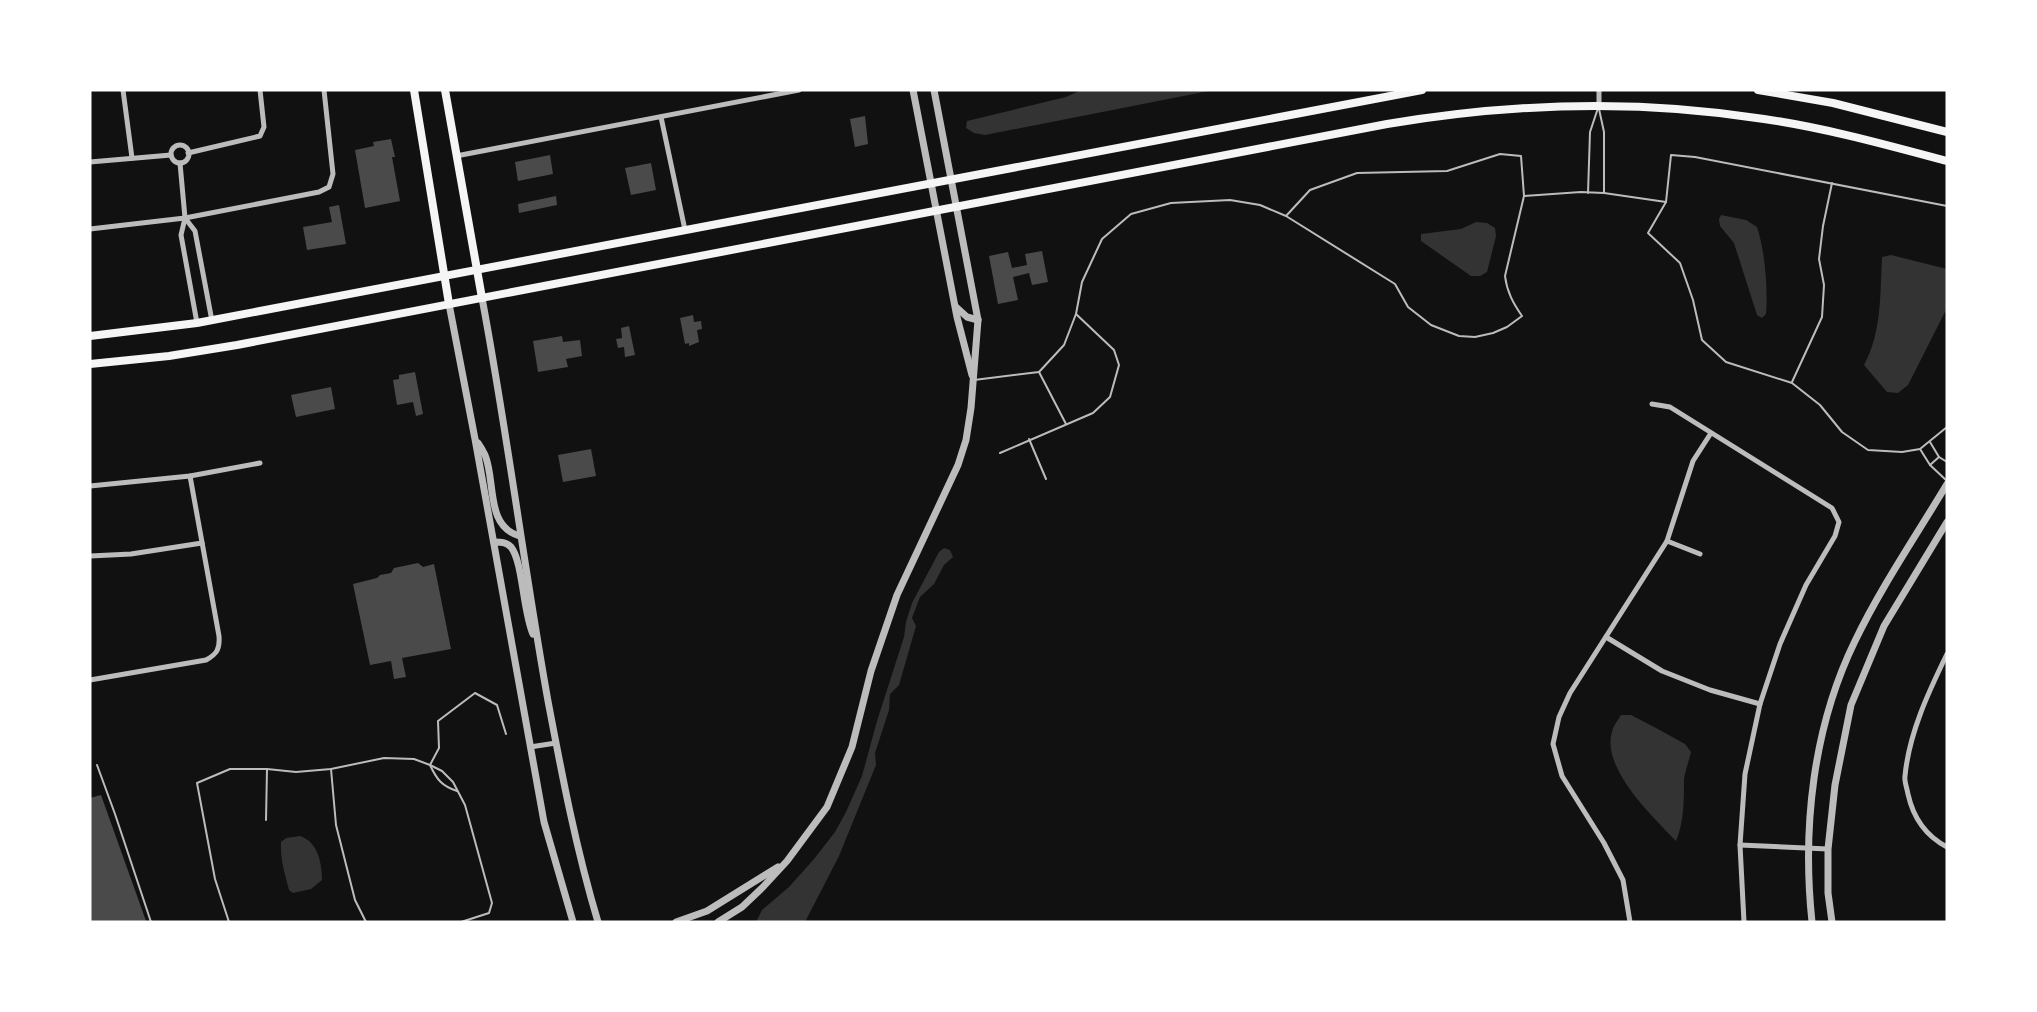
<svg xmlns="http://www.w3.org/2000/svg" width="2037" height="1012" viewBox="0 0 2037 1012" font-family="'Zilla Slab',serif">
  <rect width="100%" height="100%" fill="#111"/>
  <!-- water -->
  <g fill="#333">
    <path d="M1081 90H1214L985 135 974 133 966 128 967 121 1066 97Z"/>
    <path d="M1721 215 1746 220 1757 227C1765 251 1768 289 1766 314L1762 318 1757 315 1734 243 1720 226 1719 219Z"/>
    <path d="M1476 222 1487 223 1495 228 1496 236 1487 272 1480 276H1471L1421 241V234L1461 229Z"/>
    <path d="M1891 255 1947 269 1946 310 1908 385 1898 393 1887 392 1864 365C1882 332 1880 294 1882 257Z"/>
    <path d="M944 548 950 550 953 557 944 565 934 584 920 597 912 618 916 626 899 685 890 694 889 710 875 753 876 765 839 856 805 922H756L762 910 789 887 814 859 835 832 846 812 862 776 877 721 904 637 906 622 912 603 939 552Z"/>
    <path d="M1621 715H1631L1656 728 1685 744 1691 752C1689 761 1685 771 1684 780 1684 800 1684 822 1676 841 1653 817 1601 768 1612 732 1613 726 1618 720 1621 715Z"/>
    <path d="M300 836C318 842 322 863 322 880L311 889 293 893 289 890C285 874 280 859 281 842L286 838Z"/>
  </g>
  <!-- building -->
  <g fill="#4a4a4a">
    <path d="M865 116 868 144 855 147 850 119Z"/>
    <path d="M391 139 395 157H392L400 201 365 208 355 150 374 146 373 142Z"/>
    <path d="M550 155 553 174 518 181 515 162Z"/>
    <path d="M651 163 656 190 631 195 625 168Z"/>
    <path d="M556 196 557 205 519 213 518 204Z"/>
    <path d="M339 205 346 244 307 250 303 227 332 222 329 207Z"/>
    <path d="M1042 251 1048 282 1032 285 1029 273 1013 277 1018 300 998 304 989 256 1008 252 1012 268 1027 265 1025 254Z"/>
    <path d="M693 315 694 322 701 321 702 329 697 330 699 342 689 346V343L685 344 680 318Z"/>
    <path d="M629 326 635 355 625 357 624 347 618 348 616 339 622 338 621 328Z"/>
    <path d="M562 336 563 342 580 340 582 356 566 359 568 367 538 372 533 341Z"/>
    <path d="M415 372 423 414 416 416 413 402 397 405 393 380 399 379V375Z"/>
    <path d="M331 387 335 409 296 417 291 395Z"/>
    <path d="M591 449 596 476 563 482 558 455Z"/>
    <path d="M418 563 423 567 434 564 451 649 402 658 406 677 394 679 391 661 370 665 353 584 377 578 380 575 391 573 394 568Z"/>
    <path d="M101 795 146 921 90 922V798Z"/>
  </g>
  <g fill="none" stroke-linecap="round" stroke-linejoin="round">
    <!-- service -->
    <g stroke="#bcbcbc" stroke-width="2">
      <path d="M1599 109 1604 132V193"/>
      <path d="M1588 193 1590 132 1598 108"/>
      <path d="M1524 196 1581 192 1604 193 1666 202"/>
      <path d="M1947 206 1695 157 1671 155 1666 202 1648 233 1680 263 1693 300 1702 340 1726 362 1792 383 1820 405 1842 432 1868 450 1902 452 1920 449 1947 427"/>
      <path d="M1039 372 1066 424"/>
      <path d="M974 380 1039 372 1064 345 1076 314 1082 282 1102 239 1131 214 1171 203 1230 200 1260 205 1286 216 1395 284 1408 307 1431 325 1459 336 1475 337 1493 333 1507 327 1522 316C1513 303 1507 292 1505 276L1524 196 1521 156 1500 154 1447 171 1357 173 1310 190 1286 216"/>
      <path d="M1792 382 1822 317 1824 285 1819 259 1823 226 1832 183"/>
      <path d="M1029 439 1046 479"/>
      <path d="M1930 442 1939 457 1947 462"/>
      <path d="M1920 449 1930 465 1947 481"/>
      <path d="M1000 453 1093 413 1110 397 1119 365 1114 350 1076 314"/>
      <path d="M1930 465 1939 457"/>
      <path d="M97 765 115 814 151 922"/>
      <path d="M331 769 336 825 355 900 366 922"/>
      <path d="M457 791C442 786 437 780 430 765L439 748 438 721 475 693 497 705 506 734"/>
      <path d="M266 820 267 769"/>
      <path d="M229 922 215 879 197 783 230 769H267L296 772 331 769 384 758 414 759 430 765 442 771 453 782 465 805 492 903 489 913 461 922"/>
    </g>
    <!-- minor -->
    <g stroke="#bcbcbc" stroke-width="5">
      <path d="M123 90 132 158"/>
      <path d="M1599 105V90"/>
      <path d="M661 117 685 230"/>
      <circle cx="180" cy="154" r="9"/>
      <path d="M188 153 260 136 264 127 260 90"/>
      <path d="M456 156 799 90"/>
      <path d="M90 162 171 155"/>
      <path d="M180 163 185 218 181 235 197 323"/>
      <path d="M185 218 195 231 212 321"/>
      <path d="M90 229 185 218 319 192 329 187 333 174 324 90"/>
      <path d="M1652 404 1670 407 1832 508 1839 522 1835 536 1806 585 1780 644 1760 704 1745 774 1740 845 1744 922"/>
      <path d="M90 486 190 476 260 463"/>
      <path d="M1667 541 1700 554"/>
      <path d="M90 556 131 554 202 543"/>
      <path d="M1606 637 1662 671 1710 690 1760 704"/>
      <path d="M1947 654C1929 691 1909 733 1905 776 1904 781 1907 788 1908 794 1913 817 1926 836 1947 847"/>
      <path d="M90 680 206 660C217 654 220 649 219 636L190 476"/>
      <path d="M530 747 556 743"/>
      <path d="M1740 845 1828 849"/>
      <path d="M1630 922 1623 880 1604 843 1562 776 1553 744 1559 717 1570 693 1667 541 1693 461 1711 433"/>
    </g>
    <!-- tertiary -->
    <g stroke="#bcbcbc" stroke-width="7">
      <path d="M913 90 957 317 972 375"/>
      <path d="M482 298C507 431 524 567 548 701 562 775 576 849 598 922"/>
      <path d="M449 304 475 439 544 822 573 922"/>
      <path d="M956 307 967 317 978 320"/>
      <path d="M478 443C480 446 483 451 485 455 496 481 485 527 520 536"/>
      <path d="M494 542C501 542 506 542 511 547 523 562 523 612 533 634"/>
      <path d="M676 922 707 911 778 867"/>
      <path d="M718 922 742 907 763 887 787 861 827 807 852 747 871 671 897 595 958 465 966 440 971 408 978 320 934 90"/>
      <path d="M1812 922C1802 828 1813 727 1855 641 1881 587 1916 536 1947 484"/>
      <path d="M1832 922 1828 893V849L1835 785 1851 705 1884 626 1947 522"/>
    </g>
    <!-- secondary -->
    <g stroke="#f5f5f5" stroke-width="8">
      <path d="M414 90 449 304"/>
      <path d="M445 90 482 298"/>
    </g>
    <!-- trunk -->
    <g stroke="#f5f5f5" stroke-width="8">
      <path d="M1758 90 1833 103 1947 132"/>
      <path d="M90 336 197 323 1422 90"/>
      <path d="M90 364 169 356 237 345 1387 124C1512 103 1639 99 1764 119 1826 128 1887 145 1947 161"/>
    </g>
  </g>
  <!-- border -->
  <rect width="2037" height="1012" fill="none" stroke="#ffffff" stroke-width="183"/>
</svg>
